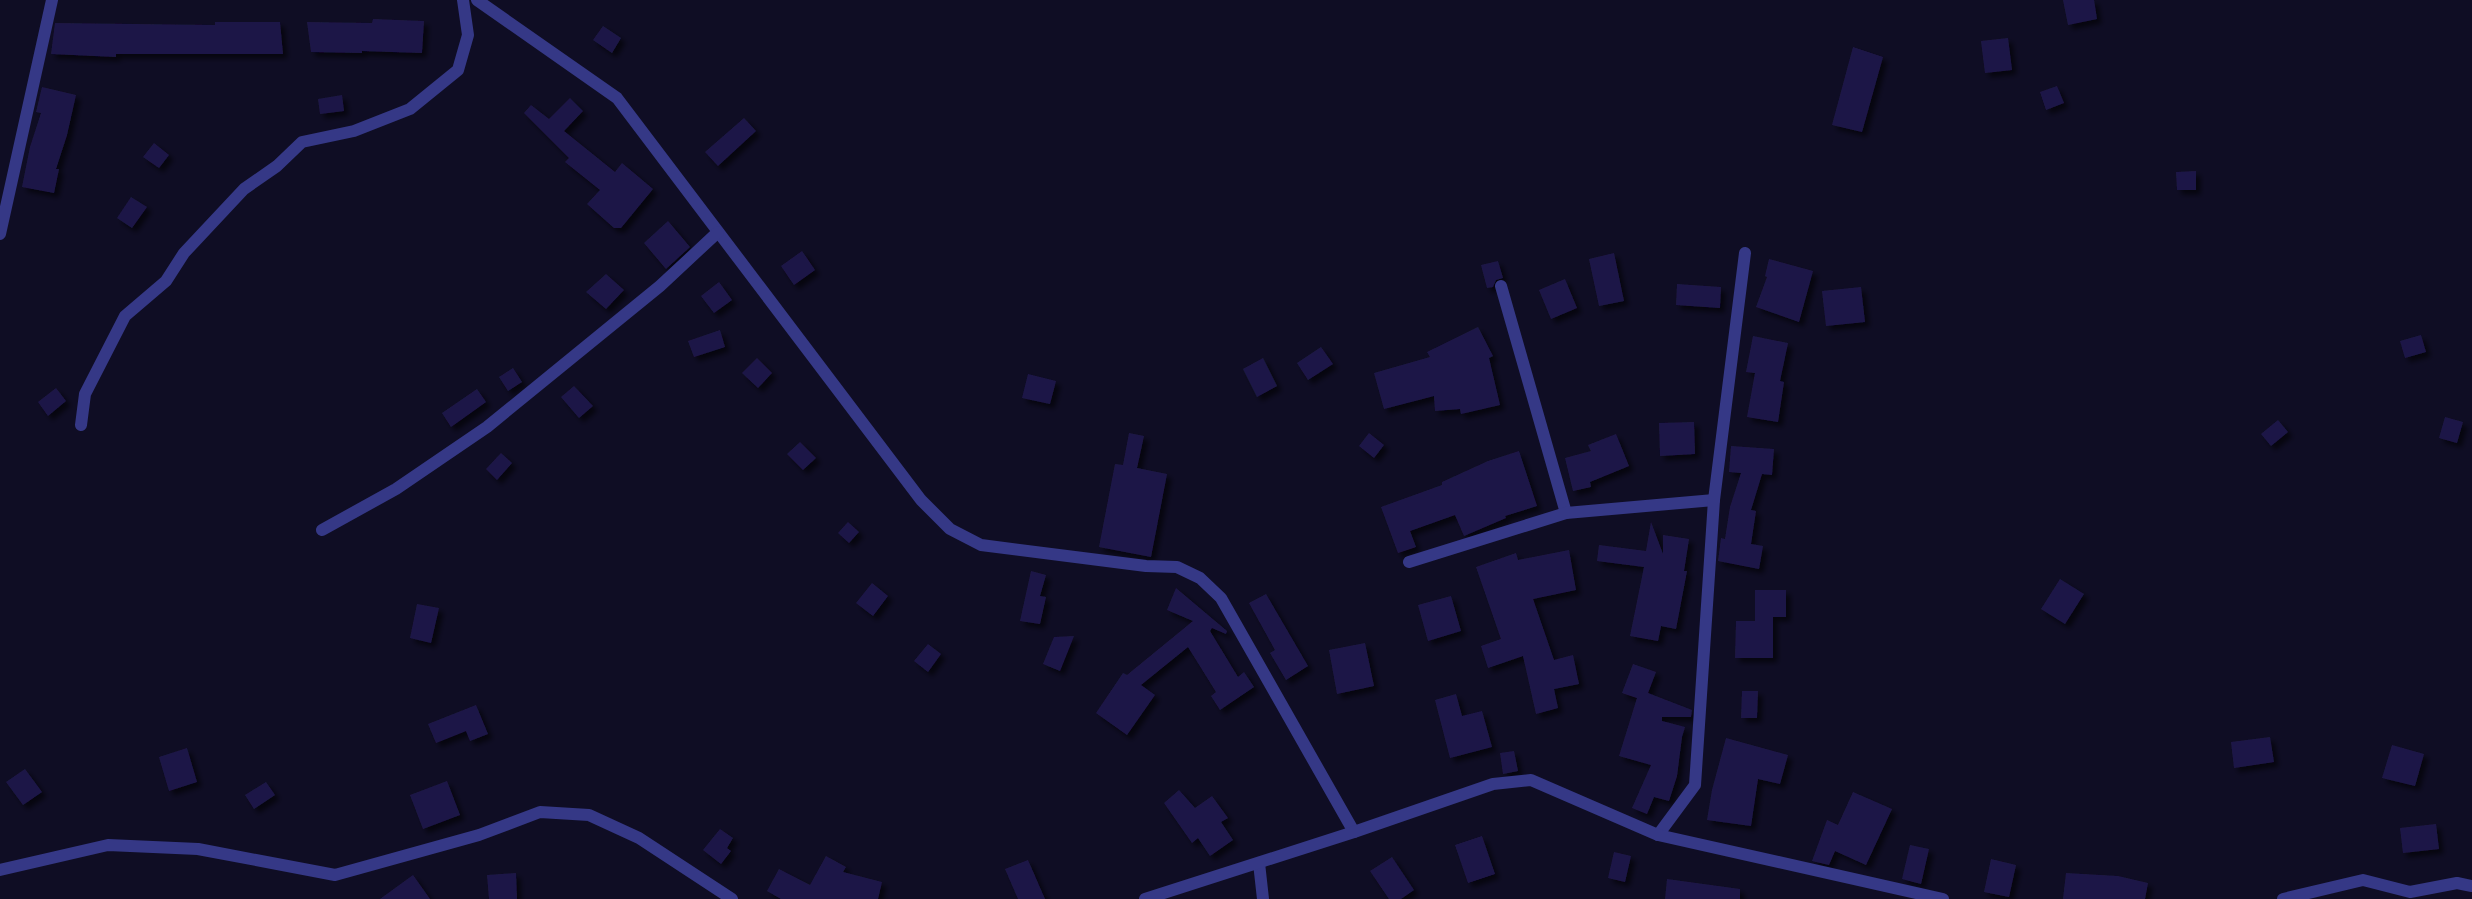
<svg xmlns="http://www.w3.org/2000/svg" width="2472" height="899" viewBox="0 0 2472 899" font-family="Lato,sans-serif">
  <defs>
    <filter id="shadow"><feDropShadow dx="4.5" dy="4.5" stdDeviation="2.5" flood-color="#0009"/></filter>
  </defs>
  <rect width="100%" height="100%" fill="#0f0d24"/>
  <!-- building -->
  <g fill="#1e1846" filter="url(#shadow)">
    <path d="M2063 0H2094L2097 19 2068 25Z"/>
    <path d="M373 19 424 21 422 53 362 51V53L311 52 307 22 372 23Z"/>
    <path d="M215 22H280L283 54H116V57L51 54 55 23 215 25Z"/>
    <path d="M603 26 621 38 612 53 593 40Z"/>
    <path d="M2008 38 2012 70 1985 73 1981 41Z"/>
    <path d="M1853 47 1883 57 1862 132 1832 125Z"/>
    <path d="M2057 86 2064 103 2046 110 2040 92Z"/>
    <path d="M42 87 76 95 67 135 56 169H59L54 193 22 187 30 147 41 113 36 112Z"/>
    <path d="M342 95 344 111 320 114 318 99Z"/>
    <path d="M570 98 583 111 564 131 615 172 622 163 653 189 621 228H614L587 204 600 190 565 162 569 158 524 113 531 105 549 119Z"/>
    <path d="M744 118 756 131 718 166 705 152Z"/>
    <path d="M154 143 169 155 159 168 143 157Z"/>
    <path d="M2196 171V190H2177L2176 172Z"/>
    <path d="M131 197 147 207 132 228 117 218Z"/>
    <path d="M668 221 690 247 666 269 644 243Z"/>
    <path d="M802 251 815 270 794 285 781 266Z"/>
    <path d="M1614 253 1624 301 1599 306 1589 259Z"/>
    <path d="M1769 259 1813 271 1799 322 1756 307 1767 277 1765 276Z"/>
    <path d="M1498 261 1503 278 1496 280 1493 287 1487 288 1481 265Z"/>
    <path d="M606 274 624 290 606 309 586 292Z"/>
    <path d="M1565 279 1577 308 1551 319 1539 290Z"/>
    <path d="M719 282 732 300 714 313 701 296Z"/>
    <path d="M1677 284 1721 287 1720 308 1676 305Z"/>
    <path d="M1861 287 1865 322 1826 326 1822 291Z"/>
    <path d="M1478 327 1493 356 1489 358 1500 405 1461 414 1460 409 1435 411 1434 396 1384 409 1374 373 1430 357 1427 352Z"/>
    <path d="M720 330 725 347 694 357 688 341Z"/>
    <path d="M2421 335 2426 352 2405 358 2400 341Z"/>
    <path d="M1753 336 1788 343 1780 381 1784 382 1778 422 1747 417 1755 373 1746 372Z"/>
    <path d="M1321 347 1333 364 1308 380 1297 363Z"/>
    <path d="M757 358 772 373 758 388 742 373Z"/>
    <path d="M1263 358 1277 386 1257 397 1243 369Z"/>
    <path d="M513 368 522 382 508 391 499 377Z"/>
    <path d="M1028 374 1056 381 1050 404 1022 398Z"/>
    <path d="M574 386 593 406 579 418 561 397Z"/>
    <path d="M56 388 66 401 48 416 38 402Z"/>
    <path d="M477 389 486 402 451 427 442 413Z"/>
    <path d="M2445 417 2463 422 2457 443 2439 438Z"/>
    <path d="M2278 420 2288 432 2271 446 2261 434Z"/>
    <path d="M1694 422 1695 454 1660 456 1659 423Z"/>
    <path d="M1129 433 1144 436 1137 468 1167 474 1151 557 1099 547 1115 464 1123 465Z"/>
    <path d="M1369 433 1384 445 1374 458 1359 446Z"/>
    <path d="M1616 434 1629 466 1590 482 1591 487 1573 491 1565 458 1591 451 1588 445Z"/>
    <path d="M800 442 816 458 803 470 787 454Z"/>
    <path d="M1731 446 1774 449 1772 475 1762 474 1751 510 1756 511 1751 544 1763 546 1759 569 1718 561 1721 538 1725 539 1730 507 1741 473 1729 472Z"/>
    <path d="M1519 451 1537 506 1505 516 1506 518 1464 536 1455 515 1410 531 1416 547 1398 553 1381 507 1442 485V482L1488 461Z"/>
    <path d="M501 453 512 463 497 480 486 469Z"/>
    <path d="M848 522 859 532 849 543 838 533Z"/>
    <path d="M1651 522 1663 554V535L1689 539 1684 571H1687L1676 629 1661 626 1658 641 1630 636 1644 567 1597 561 1599 545 1646 551Z"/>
    <path d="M1569 550 1576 590 1533 599 1554 660 1573 655 1579 684 1554 689 1558 708 1536 714 1523 656 1488 668 1481 646 1501 639 1476 567 1516 553 1518 560Z"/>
    <path d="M1031 571 1046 575 1040 596 1046 597 1040 624 1020 621Z"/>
    <path d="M2060 579 2084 594 2065 624 2041 609Z"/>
    <path d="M872 583 888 596 873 616 856 603Z"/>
    <path d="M1176 588 1227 631 1226 634 1212 628 1210 631 1238 677 1244 672 1254 687 1220 710 1211 696 1216 692 1188 647 1141 685 1155 695 1127 735 1096 713 1123 673 1127 675 1193 621 1167 610Z"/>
    <path d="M1755 590H1786V617H1773V658H1735L1736 621H1755Z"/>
    <path d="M1266 594 1308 666 1286 680 1270 653 1275 650 1249 603Z"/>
    <path d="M1451 596 1461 631 1428 641 1418 605Z"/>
    <path d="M417 604 439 608 431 643 410 638Z"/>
    <path d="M1074 636 1060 671 1043 664 1054 637Z"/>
    <path d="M1365 643 1374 686 1337 694 1329 650Z"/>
    <path d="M928 644 941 654 928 672 914 661Z"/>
    <path d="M1633 664 1656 672 1648 693 1692 710 1691 717H1662V721L1685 727 1682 737 1677 776 1669 801 1654 797 1647 814 1632 808 1651 765 1619 756 1637 698 1622 693Z"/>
    <path d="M1742 691H1758L1757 718H1741Z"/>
    <path d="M1456 694 1462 716 1482 711 1492 747 1450 758 1435 700Z"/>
    <path d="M476 705 488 734 470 741 466 731 436 743 428 724Z"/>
    <path d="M2270 737 2274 762 2234 768 2231 742Z"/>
    <path d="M1726 738 1788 755 1780 784 1758 779 1751 826 1707 820 1712 790Z"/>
    <path d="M2392 745 2424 754 2415 786 2382 778Z"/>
    <path d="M187 748 197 782 169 791 159 757Z"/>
    <path d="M1514 751 1518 771 1503 774 1500 753Z"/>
    <path d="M25 769 42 792 23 805 6 782Z"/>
    <path d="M447 781 460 815 423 829 410 795Z"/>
    <path d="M266 782 275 795 254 809 245 795Z"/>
    <path d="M1179 790 1195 808 1212 796 1228 818 1221 822 1233 840 1210 856 1198 838 1192 843 1164 803Z"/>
    <path d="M1853 792 1892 809 1866 865 1835 851 1829 865 1812 861 1827 820 1838 825Z"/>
    <path d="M2436 824 2439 849 2403 853 2400 828Z"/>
    <path d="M720 829 733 838 727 848 731 851 721 864 703 850Z"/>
    <path d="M1482 836 1495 874 1468 883 1455 845Z"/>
    <path d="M1910 845 1929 849 1921 884 1902 879Z"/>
    <path d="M1614 852 1631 856 1625 882 1608 878Z"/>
    <path d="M826 856 846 867 843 872 882 882 878 899H781L767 891 779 869 810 885Z"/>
    <path d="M1392 857 1414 890 1401 899H1389L1370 871Z"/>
    <path d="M1991 859 2016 865 2009 897 1984 892Z"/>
    <path d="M1028 860 1045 899H1018L1005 869Z"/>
    <path d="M516 873 517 899H489L487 875Z"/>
    <path d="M2066 873 2118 876 2148 883 2145 899H2063Z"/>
    <path d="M413 875 430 899H380Z"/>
    <path d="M1667 879 1740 889V899H1665Z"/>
  </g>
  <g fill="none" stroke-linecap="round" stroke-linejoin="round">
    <!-- street -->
    <g stroke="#353886" stroke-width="12">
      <path d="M477 0 617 98 921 500 950 529 981 545 1146 566 1177 567 1200 578 1221 598 1354 832"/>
      <path d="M0 234 52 0"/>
      <path d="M1501 286 1566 513"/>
      <path d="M81 425 85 394 125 316 166 281 184 253 244 189 277 166 302 142 354 131 410 109 458 70 468 35 463 0"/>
      <path d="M322 530 396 489 487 427 660 286 718 232"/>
      <path d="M1409 562 1566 513 1714 500"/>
      <path d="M1658 835 1695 785 1714 500 1745 253"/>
      <path d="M1259 863 1263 899"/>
      <path d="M0 870 108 845 198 849 335 875 479 835 540 812 589 815 639 838 732 899"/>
      <path d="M1145 899 1354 832 1493 784 1531 780 1658 835 1943 899"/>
      <path d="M2283 899 2363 880 2410 892 2457 883 2472 886"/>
    </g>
  </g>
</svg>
